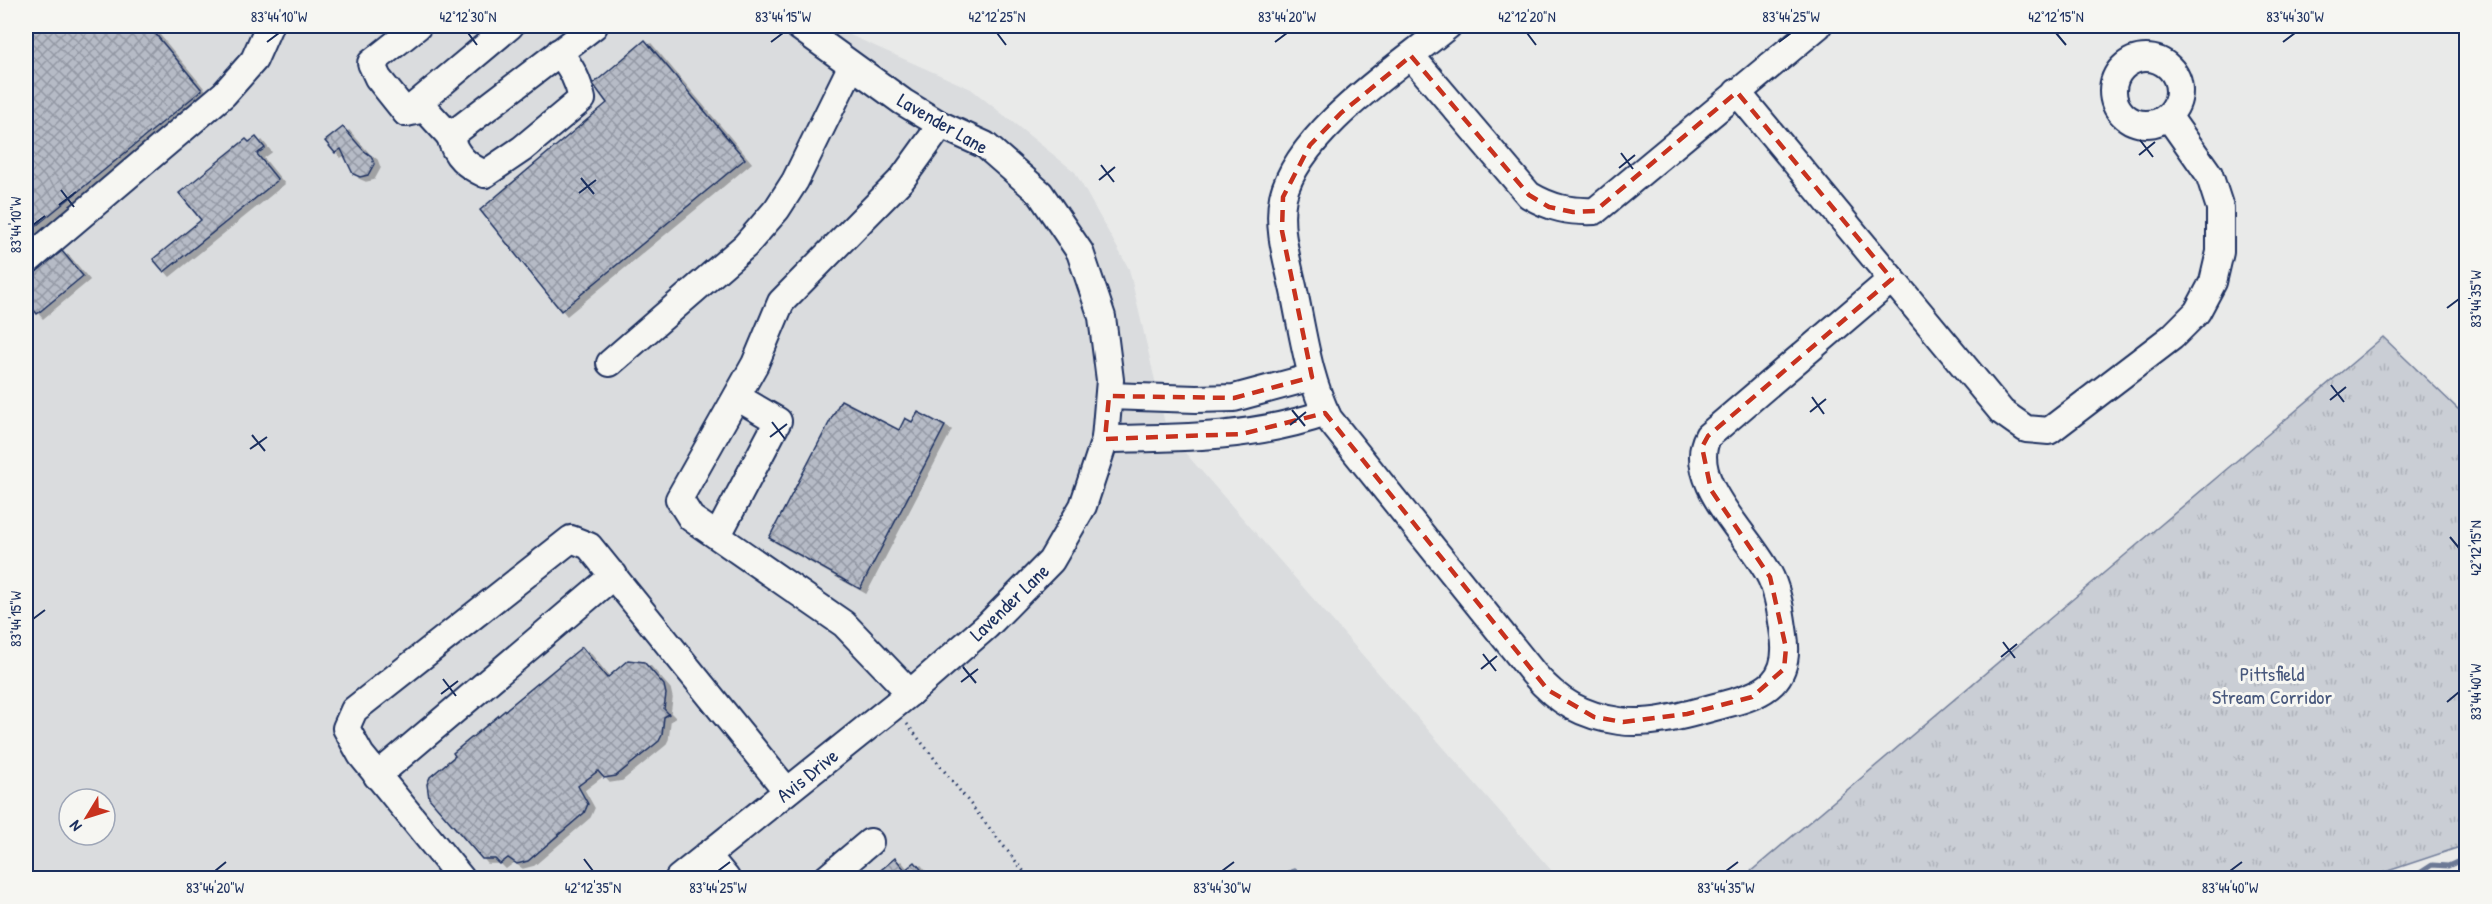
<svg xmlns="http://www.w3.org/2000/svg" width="2492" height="904" viewBox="0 0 2492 904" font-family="'Patrick Hand',sans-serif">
  <defs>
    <pattern id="park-tufts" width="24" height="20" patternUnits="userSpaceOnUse" patternTransform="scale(1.5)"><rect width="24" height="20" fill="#caced5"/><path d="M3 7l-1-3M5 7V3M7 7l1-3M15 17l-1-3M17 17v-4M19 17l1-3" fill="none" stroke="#adb1b9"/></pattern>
    <pattern id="water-waves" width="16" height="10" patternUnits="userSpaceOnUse" patternTransform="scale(1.5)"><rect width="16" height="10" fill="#a2aaba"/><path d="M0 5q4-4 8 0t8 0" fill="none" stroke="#838b9a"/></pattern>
    <pattern id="building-cross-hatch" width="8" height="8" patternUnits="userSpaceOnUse" patternTransform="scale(1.5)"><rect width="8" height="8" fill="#b6bbc6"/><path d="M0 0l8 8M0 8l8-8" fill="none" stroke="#9398a4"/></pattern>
    <filter id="shadow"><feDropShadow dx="6" dy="4" stdDeviation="0" flood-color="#0004"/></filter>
  </defs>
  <rect width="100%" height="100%" fill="#e9eae9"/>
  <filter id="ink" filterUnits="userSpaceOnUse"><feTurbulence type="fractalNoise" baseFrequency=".0167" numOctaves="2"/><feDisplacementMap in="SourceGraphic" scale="12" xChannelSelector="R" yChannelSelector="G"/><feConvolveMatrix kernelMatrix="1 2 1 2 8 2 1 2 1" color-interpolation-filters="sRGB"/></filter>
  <g filter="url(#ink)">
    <!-- built -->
    <path fill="#dadcde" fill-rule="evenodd" d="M26 26H842L850 35 971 89 1075 172 1129 269 1167 432 1558 878H26ZM69 799H105V835H69Z"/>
    <!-- park -->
    <path fill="url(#park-tufts)" stroke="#727e9a" stroke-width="1.5" d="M2383 337 2459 410H2466V845L2367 878H1743Z"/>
    <!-- water -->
    <path fill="url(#water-waves)" stroke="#6c7995" stroke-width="1.5" d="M1295 869 1308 878H1268Z"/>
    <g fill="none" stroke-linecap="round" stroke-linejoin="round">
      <!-- stream -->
      <path stroke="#6c7995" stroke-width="5" d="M2398 878 2415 876 2432 865 2448 866 2466 858"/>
    </g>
    <!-- building -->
    <g fill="url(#building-cross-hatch)" stroke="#1b2f5e" stroke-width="1.5" filter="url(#shadow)">
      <path d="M26 26H149L202 90 26 234Z"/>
      <path d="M645 40 745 159 561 311 480 210 607 103 593 84Z"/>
      <path d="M343 127 363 150 371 156 374 164 368 175 360 177 353 174 341 149 335 153 325 141Z"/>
      <path d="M256 137 265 148 257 154 278 180 164 272 153 259 201 220 179 193 246 139 249 142Z"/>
      <path d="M62 251 83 276 37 314 26 301V279Z"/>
      <path d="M841 400 899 430 905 418 912 422 918 412 945 426 860 589 769 538Z"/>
      <path d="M582 647 607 678 628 660 644 662 664 685 666 694 664 709 669 714 664 717 662 735 659 741 616 776 604 778 598 771 578 786 588 804 584 813 528 861 517 864 508 858 500 864 495 859H482L429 798 427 784 430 777 455 756 453 753Z"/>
      <path d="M895 858 905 870 915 862 929 879H870Z"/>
    </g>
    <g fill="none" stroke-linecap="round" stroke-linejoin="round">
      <!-- minor casing -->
      <g stroke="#1b2f5e" stroke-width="30">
        <g id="minor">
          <path d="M418 26 371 63 378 78 406 113 425 109 450 136"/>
          <path d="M1448 26C1398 67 1298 132 1283 197 1276 231 1290 268 1296 301 1304 341 1310 382 1329 419L1534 674C1558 702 1583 716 1619 721 1654 726 1692 713 1726 704 1766 694 1791 681 1784 635 1781 615 1779 596 1771 578 1752 537 1684 481 1708 436L1892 279"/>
          <path d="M559 52C571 67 578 80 582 99L522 149 485 174C467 166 455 156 450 136L594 26"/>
          <path d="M1411 56 1529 195C1551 208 1569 212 1595 211L1818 26"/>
          <circle cx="2146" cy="91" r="33"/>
          <path d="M1737 92 2002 412 2026 429 2049 431 2172 337 2197 312 2213 282 2220 252V208L2209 174 2168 116"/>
          <path d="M406 113 510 26"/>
          <path d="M26 262 224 94 254 60 269 26"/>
          <path d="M610 363 745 246 777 209 795 181 851 67"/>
          <path d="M1109 396 1196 399 1234 398 1312 377"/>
          <path d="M1105 439C1181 438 1254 438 1326 413"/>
          <path d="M718 535 778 421 737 397"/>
          <path d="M910 693 844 624 691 518 679 499 755 364 781 302 902 179 941 125"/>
          <path d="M377 776 614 575"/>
          <path d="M707 855 726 878"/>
          <path d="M461 878 361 755 346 728 354 710 571 539 589 546 787 791"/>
          <path d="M679 878 910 693 987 626 1051 561 1083 506 1105 439 1110 380 1102 317 1080 252 1040 193 985 145 941 125 903 102 798 26"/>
          <path d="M827 878 870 842"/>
        </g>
      </g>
      <!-- path -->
      <path stroke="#1b2f5e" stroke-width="3" stroke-dasharray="1.5 4.5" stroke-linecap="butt" d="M907 724 1029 878"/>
      <!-- minor -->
      <use href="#minor" stroke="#f6f6f2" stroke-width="26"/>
    </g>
  </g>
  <!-- marked area -->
  <path fill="none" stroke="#c8321e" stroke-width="4.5" stroke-dasharray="12 8" stroke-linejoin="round" d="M1411 56 1529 195 1549 207 1573 212 1595 211 1737 92 1892 279 1708 436 1702 447 1711 490 1770 577 1786 648 1784 669 1752 697 1687 714 1623 722 1594 717 1548 690 1325 413 1242 434 1105 439 1109 396 1234 398 1312 377 1282 231 1283 197 1310 145 1341 113Z"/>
  <!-- ticks -->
  <path fill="none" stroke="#1b2f5e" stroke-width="2" d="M468 33 477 45M997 33 1006 45M1527 33 1536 45M2056 33 2066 45M267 42 279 33M771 42 783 33M1275 42 1287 33M1779 42 1791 33M2283 42 2295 33M2140 140 2153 157M1621 153 1633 169M2139 155 2155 142M1101 165 1114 182M1619 168 1635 155M581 178 594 194M1099 180 1115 167M61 190 74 207M579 193 596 180M59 205 76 192M33 225 45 216M2447 308 2459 299M2331 385 2344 402M1812 397 1824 414M2330 400 2346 387M1292 410 1305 426M1810 412 1826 399M772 422 785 439M1290 425 1306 412M252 435 265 451M770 437 787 424M250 449 267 437M2450 537 2459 548M33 619 45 610M2003 642 2015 658M1483 654 1496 671M2001 657 2017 644M963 667 976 683M1481 669 1497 656M443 679 456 696M961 682 978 669M441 694 458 681M2447 702 2459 692M584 859 593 871M215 871 226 862M718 871 730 862M1222 871 1234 862M1726 871 1738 862M2230 871 2242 862"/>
  <g text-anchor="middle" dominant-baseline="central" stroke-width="6" stroke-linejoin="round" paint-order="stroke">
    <!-- street labels -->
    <g font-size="20" fill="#1b2f5e" stroke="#f6f6f2">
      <text transform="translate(943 123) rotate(30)">Lavender Lane</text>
      <text transform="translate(1009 602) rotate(-44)">Lavender Lane</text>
      <text transform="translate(807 775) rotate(-39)">Avis Drive</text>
    </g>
    <!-- park labels -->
    <g font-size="20" fill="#47577c" stroke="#f6f6f2">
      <text x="2272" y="673">Pittsfield<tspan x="2272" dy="23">Stream Corridor</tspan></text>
    </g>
  </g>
  <!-- margin -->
  <rect width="2492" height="904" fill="none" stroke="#f6f6f2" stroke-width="66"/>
  <!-- north arrow -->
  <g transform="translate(87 817) rotate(232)"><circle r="28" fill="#f6f6f2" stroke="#9ea6b7" stroke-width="1.5"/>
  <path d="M0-4.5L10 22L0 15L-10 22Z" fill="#c8321e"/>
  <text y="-9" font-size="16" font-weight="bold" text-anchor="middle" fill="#1b2f5e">N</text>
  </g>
  <rect x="33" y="33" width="2426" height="838" fill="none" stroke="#1b2f5e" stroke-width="2"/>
  <g font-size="15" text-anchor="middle" fill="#1b2f5e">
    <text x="279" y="22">83°44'10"W</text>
    <text x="468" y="22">42°12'30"N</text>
    <text x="783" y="22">83°44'15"W</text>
    <text x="997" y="22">42°12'25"N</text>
    <text x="1287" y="22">83°44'20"W</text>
    <text x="1527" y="22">42°12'20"N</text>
    <text x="1791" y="22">83°44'25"W</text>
    <text x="2056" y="22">42°12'15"N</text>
    <text x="2295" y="22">83°44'30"W</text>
    <text transform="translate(16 225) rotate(-90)" y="5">83°44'10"W</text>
    <text transform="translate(2476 299) rotate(-90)" y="5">83°44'35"W</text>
    <text transform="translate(2476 548) rotate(-90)" y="5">42°12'15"N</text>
    <text transform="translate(16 619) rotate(-90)" y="5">83°44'15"W</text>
    <text transform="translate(2476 692) rotate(-90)" y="5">83°44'40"W</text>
    <text x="215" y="893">83°44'20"W</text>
    <text x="593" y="893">42°12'35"N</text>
    <text x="718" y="893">83°44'25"W</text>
    <text x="1222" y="893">83°44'30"W</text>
    <text x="1726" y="893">83°44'35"W</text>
    <text x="2230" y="893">83°44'40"W</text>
  </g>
</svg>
